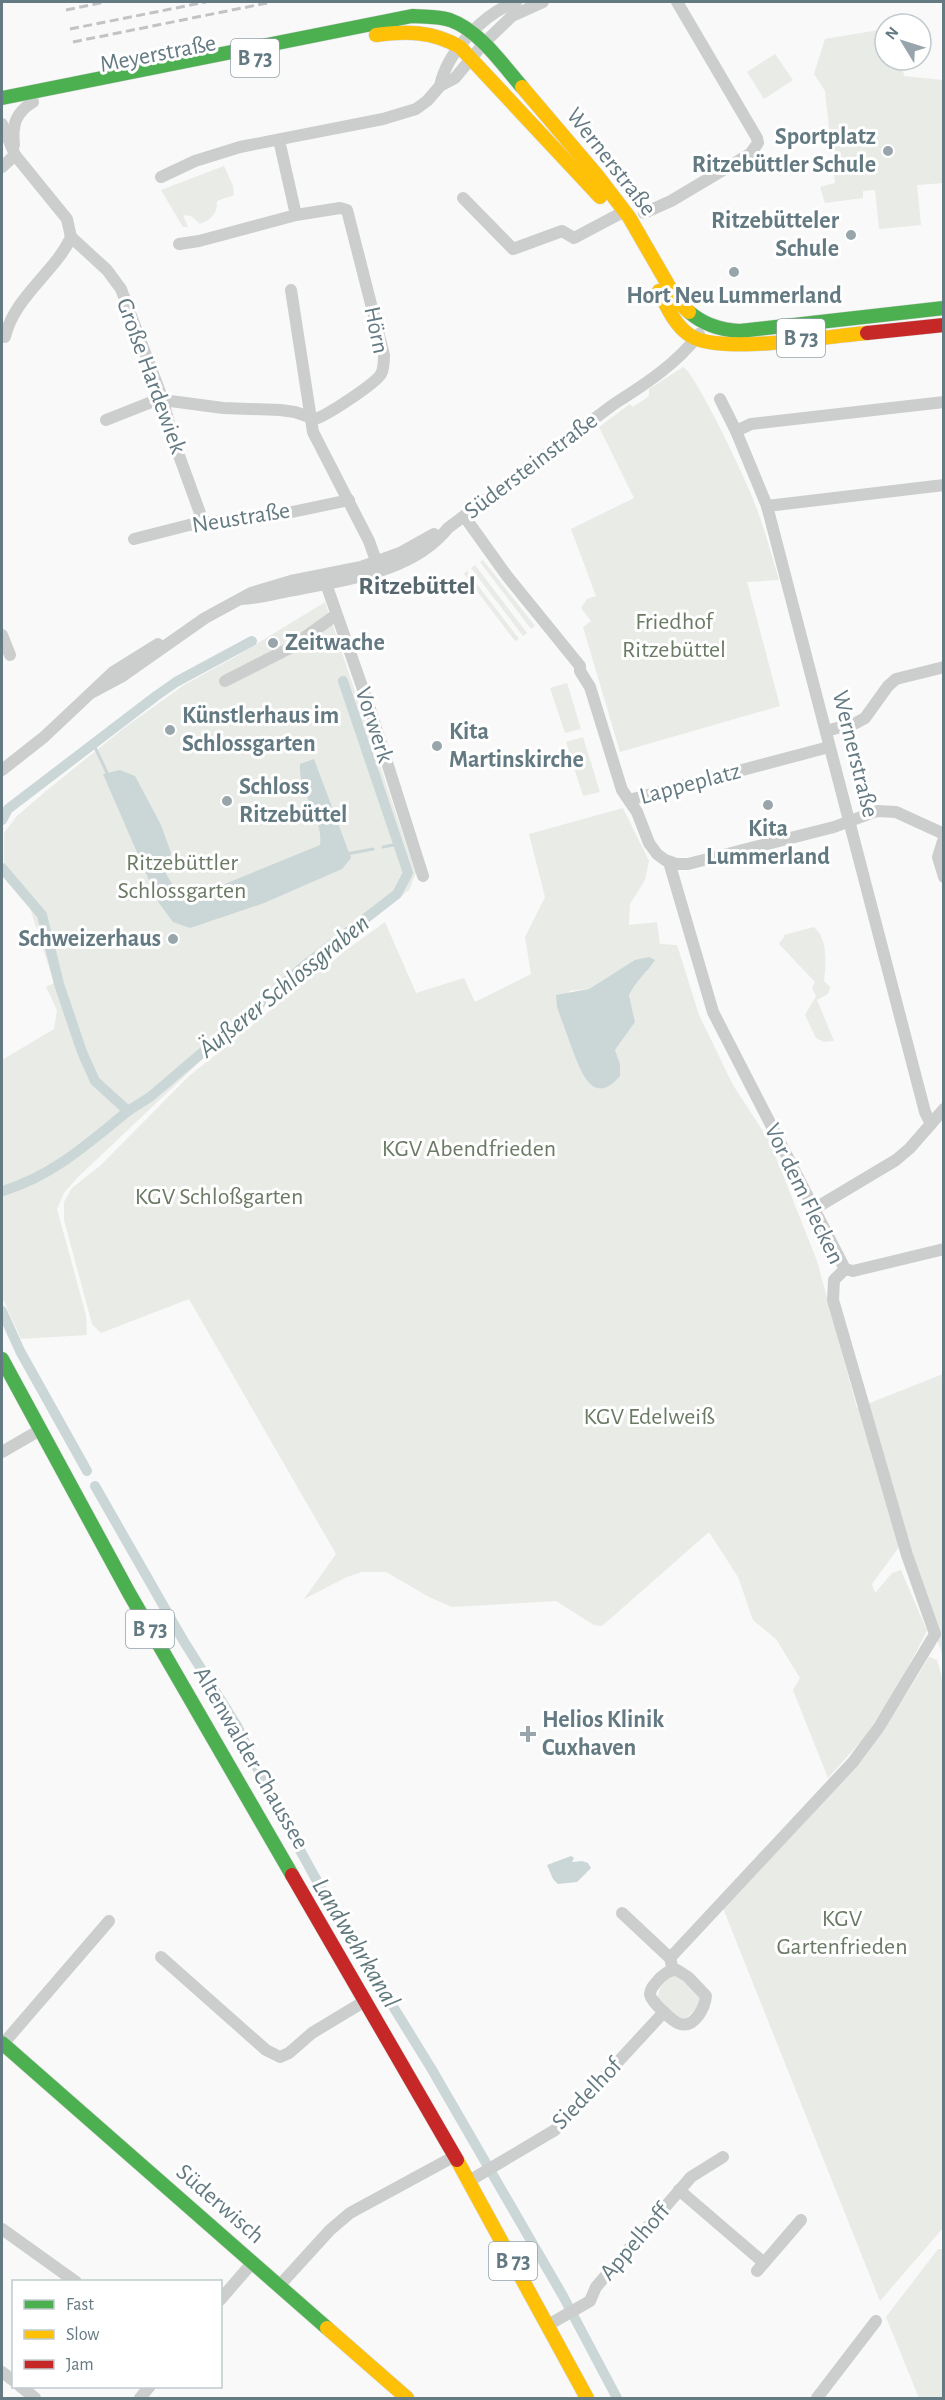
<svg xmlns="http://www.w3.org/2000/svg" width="945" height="2400" viewBox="0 0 945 2400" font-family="'Alegreya Sans',sans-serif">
  <rect width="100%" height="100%" fill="#f9f9f9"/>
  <!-- green -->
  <g fill="#e8ebe6" fill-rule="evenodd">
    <path d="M885 29V60H901L904 76 943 80 944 183 917 185 921 225 879 229 875 190 863 191V198L825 203 820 187 835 183 825 91 814 74 825 39Z"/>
    <path d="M775 54 793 80 764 99 747 72Z"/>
    <path d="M224 166 233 186 234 195 217 201C217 214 212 219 200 224L191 216 183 215 188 227H183L161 190Z"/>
    <path d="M683 367C695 371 751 490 757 509 765 532 772 556 779 580L747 582 780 706 620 752 583 627 591 621 581 608 587 599 596 596 571 529 634 498 599 427 630 404 633 407 649 396V389Z"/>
    <path d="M483 560 535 626 531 629 480 562Z"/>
    <path d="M475 565 527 633 523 636 471 568Z"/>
    <path d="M467 571 519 639 515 641 464 574Z"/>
    <path d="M325 602 416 873 409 890 225 1038 77 1178 64 1193 57 1209 86 1315 87 1335 21 1339 2 1297V1060L54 1029 57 1010 46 987 54 983 30 908 2 876 4 862V833L17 816 46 791 124 728 184 685 235 657Z"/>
    <path d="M567 683 581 729 565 733 550 688Z"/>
    <path d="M583 737 600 792 583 796 566 742Z"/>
    <path d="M623 808 649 861 645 880 630 904 629 925 657 922 660 944 677 945 699 1015 733 1085 770 1142 817 1261 857 1408 943 1374V1657L905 1539 872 1584 875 1593 892 1573 901 1570 927 1631 895 1692 863 1739 828 1778 793 1690 800 1678 776 1639 753 1620 738 1577 709 1532 602 1626 594 1625 556 1601 452 1607 429 1597 386 1572H362L347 1577 304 1599 336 1554 189 1299 101 1333 92 1324 64 1220V1202L72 1188 101 1165 189 1076 293 992 304 977 315 970 328 966 342 953 385 922 416 993 464 978 475 1002 531 974 525 937 545 897 529 834ZM621 969 648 971 636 980 629 995 635 1022 615 1050 620 1064 569 1039 557 1007 570 991 589 989Z"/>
    <path d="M814 927C828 939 826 964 824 981L830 987 828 994 817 1000 834 1041 824 1042 816 1038 805 1015 816 996 812 988 815 982 779 944 784 937V935Z"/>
    <path d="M929 1657 937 1660 944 1684 943 2228 880 2301 723 1908C800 1830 874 1752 929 1657Z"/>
    <path d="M675 1975 696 1991 702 2003 686 2018 677 2019 658 1998C659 1987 665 1979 675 1975Z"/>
    <path d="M938 2249H944L943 2398H919L886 2317Z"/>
  </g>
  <!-- water -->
  <g fill="#cbd6d7">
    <path d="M314 759 351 858 342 869 264 903 190 928 173 922 159 903 103 774 120 770 135 776 161 825 171 853 165 872 177 892 193 897 320 845C324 817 298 794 300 764Z"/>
    <path d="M649 957 655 960C646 974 637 979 629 995L635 1022 615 1050 620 1064V1076C591 1110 579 1066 570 1043 566 1031 561 1019 557 1007L556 995 589 989 635 960Z"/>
    <path d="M571 1856 574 1858 572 1862 582 1861 588 1863 591 1868 577 1882 558 1884 553 1879 547 1865Z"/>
  </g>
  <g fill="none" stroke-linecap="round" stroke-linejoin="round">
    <!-- stream -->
    <g stroke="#cbd6d7" stroke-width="3">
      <path d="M93 743 108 775"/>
      <path d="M383 847 398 844"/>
      <path d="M347 854 373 849"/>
    </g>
    <!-- canal -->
    <g stroke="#cbd6d7" stroke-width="10">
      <path d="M2 820 8 809 156 696 176 682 252 641"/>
      <path d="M2 868 42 915 59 984 82 1052 95 1081 128 1111C87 1144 54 1175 3 1191"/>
      <path d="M128 1111 150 1097 304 966 397 894 408 873 343 681"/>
      <path d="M2 1311 20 1351 87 1471"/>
      <path d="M95 1486 183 1640 237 1726 273 1801 328 1901 431 2068 563 2296 617 2398"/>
    </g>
    <!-- fast casing -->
    <g stroke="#d5d6d7" stroke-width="15">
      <g id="fast">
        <path d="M2 98 412 16C425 17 437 16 450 20 479 30 503 65 522 87"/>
        <path d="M689 312C704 325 720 330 740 331L944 308"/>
        <path d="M2 1359 129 1593 292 1875"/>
        <path d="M2 2043 327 2328"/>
      </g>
    </g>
    <!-- slow casing -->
    <g stroke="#d5d6d7" stroke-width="15">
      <g id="slow">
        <path d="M376 35C407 31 432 31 460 47L600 197"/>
        <path d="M522 87 596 174 629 217 678 302 689 312"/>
        <path d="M659 291C667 307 675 326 691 336 721 355 828 336 867 333"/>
        <path d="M457 2160 587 2398"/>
        <path d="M327 2328 407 2398"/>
      </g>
    </g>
    <!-- jam casing -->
    <g stroke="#d5d6d7" stroke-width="15">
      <g id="jam">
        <path d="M867 333 944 325"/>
        <path d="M292 1875 457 2160"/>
      </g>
    </g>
    <!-- street -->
    <g stroke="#cccece" stroke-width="12">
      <path d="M440 86C447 52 484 13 516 2"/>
      <path d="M2 124 15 155 67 219 71 237 107 270 121 289 163 400 173 439 204 524"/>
      <path d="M279 140 296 215"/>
      <path d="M14 145C12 125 15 113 33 102"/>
      <path d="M2 167 15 155"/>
      <path d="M161 177 195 161 240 147 383 119 416 109 427 101 440 86 455 78 484 43 512 16 543 2"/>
      <path d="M463 198 513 249 562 231 574 238 625 211"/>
      <path d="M644 213 671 201 750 154 758 143 757 138 677 2"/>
      <path d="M291 290 313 432 369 541 379 569"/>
      <path d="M5 337C14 297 56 271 71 237"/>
      <path d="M720 399 736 431 767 506 925 1112 931 1124"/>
      <path d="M106 420 154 401 163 400 223 408 280 410 295 412 315 419C326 416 375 384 381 374 384 369 384 361 384 355L347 210 340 208 296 215 199 241 179 244"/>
      <path d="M736 431 751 424 944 402"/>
      <path d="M767 506 944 485"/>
      <path d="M464 516 507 576 580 666V671L590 687 622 790 637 812 649 843 657 854 665 860 676 864H688L834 827 877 811 896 812 944 834"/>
      <path d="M134 539 189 525 292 512 349 500"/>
      <path d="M324 578 372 715 423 876"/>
      <path d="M241 599C261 598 280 592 300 589 350 579 414 571 448 528L614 404C644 385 678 363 699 334"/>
      <path d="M2 635 10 655"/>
      <path d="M225 681 290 648 336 615"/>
      <path d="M91 693 121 677 205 618 251 593 291 581 361 567 400 553 434 534"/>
      <path d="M826 731 856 723 865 718 888 686 896 679 944 667"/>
      <path d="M2 770 44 737 113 672 158 644"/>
      <path d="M629 800 829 747"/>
      <path d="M944 838 938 857 944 877"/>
      <path d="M669 862 713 1012 845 1269"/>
      <path d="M814 1209 896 1160 910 1148 944 1109"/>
      <path d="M845 1269 853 1271 944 1249"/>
      <path d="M2 1452 40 1430"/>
      <path d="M622 1913 670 1958 672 1966"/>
      <path d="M161 1957 266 2050 280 2057 289 2053 312 2033 365 2001"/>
      <path d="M670 1958 853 1762 879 1727 935 1634 907 1555 833 1300 834 1280 845 1269"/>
      <path d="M677 1970 688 1977 706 1996C705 2007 695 2028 680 2024 673 2022 650 2001 650 1994 650 1988 656 1983 660 1978 666 1973 669 1970 677 1970Z"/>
      <path d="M3 2044 109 1921"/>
      <path d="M469 2181 555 2130 664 2012"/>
      <path d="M679 2190 764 2263"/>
      <path d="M2 2229 76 2282"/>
      <path d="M757 2271 801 2220"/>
      <path d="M279 2286 330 2230 350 2213 455 2156"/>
      <path d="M220 2300 253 2262"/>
      <path d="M548 2325 590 2301 596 2287 691 2177 723 2157"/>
      <path d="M2 2372 14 2381"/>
      <path d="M20 2386 35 2398"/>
      <path d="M140 2398 150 2386"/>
      <path d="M817 2398 876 2321"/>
    </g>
    <!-- fast -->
    <use href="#fast" stroke="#4caf50" stroke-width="14"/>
    <!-- slow -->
    <use href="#slow" stroke="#ffc107" stroke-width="14"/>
    <!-- jam -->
    <use href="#jam" stroke="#c62828" stroke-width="14"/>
    <!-- rail -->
    <g stroke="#c2c3c4" stroke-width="3" stroke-dasharray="9 4.5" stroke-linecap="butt">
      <path d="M66 10 105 2"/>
      <path d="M70 29 206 2"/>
      <path d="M73 42 272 2"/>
    </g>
  </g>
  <!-- markers -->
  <g fill="#98a6ac" stroke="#fff" stroke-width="2">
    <circle cx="888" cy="151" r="6"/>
    <circle cx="851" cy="235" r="6"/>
    <circle cx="734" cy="272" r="6"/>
    <circle cx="273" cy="643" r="6"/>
    <circle cx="170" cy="730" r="6"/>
    <circle cx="437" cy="746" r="6"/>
    <circle cx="227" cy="801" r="6"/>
    <circle cx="768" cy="805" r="6"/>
    <circle cx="173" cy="939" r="6"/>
    <path d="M525 1725h6v6h6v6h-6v6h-6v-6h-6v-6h6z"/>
  </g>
  <g text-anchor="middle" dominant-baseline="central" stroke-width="6" stroke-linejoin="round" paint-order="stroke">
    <!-- shield labels -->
    <g fill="#fff" stroke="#92a2a8" stroke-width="1.5">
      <rect x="231" y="39" width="48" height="38" rx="4.5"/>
      <rect x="777" y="319" width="48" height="38" rx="4.5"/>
      <rect x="126" y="1610" width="48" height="38" rx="4.5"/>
      <rect x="489" y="2242" width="48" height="38" rx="4.5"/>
    </g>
    <g font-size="22" font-weight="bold" fill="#647a83">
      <text x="255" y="58">B 73</text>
      <text x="801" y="338">B 73</text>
      <text x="150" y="1629">B 73</text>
      <text x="513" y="2261">B 73</text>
    </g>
    <!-- street labels -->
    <g font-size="24" fill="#647a83" stroke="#fff">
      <text transform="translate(158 54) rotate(-11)">Meyerstraße</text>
      <text transform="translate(611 162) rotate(52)">Wernerstraße</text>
      <text transform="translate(376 330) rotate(78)">Hörn</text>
      <text transform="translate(151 376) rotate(70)">Große Hardewiek</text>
      <text transform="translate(531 466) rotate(-37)">Südersteinstraße</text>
      <text transform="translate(241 518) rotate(-9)">Neustraße</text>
      <text transform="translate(374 725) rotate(72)">Vorwerk</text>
      <text transform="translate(855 754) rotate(76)">Wernerstraße</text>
      <text transform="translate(690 784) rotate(-15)">Lappeplatz</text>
      <text transform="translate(804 1194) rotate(64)">Vor dem Flecken</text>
      <text transform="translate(251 1758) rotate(60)">Altenwalder Chaussee</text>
      <text transform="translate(587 2094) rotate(-46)">Siedelhof</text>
      <text transform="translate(220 2204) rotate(41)">Süderwisch</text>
      <text transform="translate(635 2242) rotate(-49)">Appelhoff</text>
    </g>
    <!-- poi labels -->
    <g font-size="24" font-weight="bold" fill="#647a83" stroke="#fff" text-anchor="start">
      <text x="876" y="137" text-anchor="end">Sportplatz<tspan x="876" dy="28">Ritzebüttler Schule</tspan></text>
      <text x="839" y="221" text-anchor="end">Ritzebütteler<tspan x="839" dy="28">Schule</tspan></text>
      <text x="734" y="296" text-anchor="middle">Hort Neu Lummerland</text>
      <text x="285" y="643">Zeitwache</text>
      <text x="182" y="716">Künstlerhaus im<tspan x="182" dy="28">Schlossgarten</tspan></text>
      <text x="449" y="732">Kita<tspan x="449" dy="28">Martinskirche</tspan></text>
      <text x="239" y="787">Schloss<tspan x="239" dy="28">Ritzebüttel</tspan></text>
      <text x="768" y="829" text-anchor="middle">Kita<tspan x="768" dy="28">Lummerland</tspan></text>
      <text x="161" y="939" text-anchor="end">Schweizerhaus</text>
      <text x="542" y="1720">Helios Klinik<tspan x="542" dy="28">Cuxhaven</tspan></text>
    </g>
    <!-- park labels -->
    <g font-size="24" fill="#6b7a64" stroke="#fff">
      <text x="674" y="622">Friedhof<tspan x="674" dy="28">Ritzebüttel</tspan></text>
      <text x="182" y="863">Ritzebüttler<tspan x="182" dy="28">Schlossgarten</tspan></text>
      <text x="469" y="1149">KGV Abendfrieden</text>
      <text x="219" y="1197">KGV Schloßgarten</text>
      <text x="649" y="1417">KGV Edelweiß</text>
      <text x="842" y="1919">KGV<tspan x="842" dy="28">Gartenfrieden</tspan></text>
    </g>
    <!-- neighbourhood labels -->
    <g font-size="26" font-weight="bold" fill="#57676e" stroke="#fff">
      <text x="417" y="586">Ritzebüttel</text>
    </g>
    <!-- water labels -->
    <g font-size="26" font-style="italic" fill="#5f787c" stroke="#fff">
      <text transform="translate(284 986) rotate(-39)">Äußerer Schlossgraben</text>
      <text transform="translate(356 1943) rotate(59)">Landwehrkanal</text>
    </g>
  </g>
  <!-- border -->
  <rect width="945" height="2400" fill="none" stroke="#647a83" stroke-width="6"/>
  <!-- legend -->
  <rect x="12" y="2280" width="210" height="108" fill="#ffffff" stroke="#c1cacd" stroke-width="1.5"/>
  <rect x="24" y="2300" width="30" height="9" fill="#4caf50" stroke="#c1cacd" stroke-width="1.5"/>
  <text x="66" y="2310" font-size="18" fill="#647a83">Fast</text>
  <rect x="24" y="2330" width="30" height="9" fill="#ffc107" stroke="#c1cacd" stroke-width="1.5"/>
  <text x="66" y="2340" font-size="18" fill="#647a83">Slow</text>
  <rect x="24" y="2360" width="30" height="9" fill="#c62828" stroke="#c1cacd" stroke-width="1.5"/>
  <text x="66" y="2370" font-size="18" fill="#647a83">Jam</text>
  <!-- north arrow -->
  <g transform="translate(903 42) rotate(308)"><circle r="28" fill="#ffffff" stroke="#c1cacd" stroke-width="1.5"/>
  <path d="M0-4.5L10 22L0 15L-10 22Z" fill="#98a6ac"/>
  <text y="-9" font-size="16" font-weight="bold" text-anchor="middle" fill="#647a83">N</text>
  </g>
</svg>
